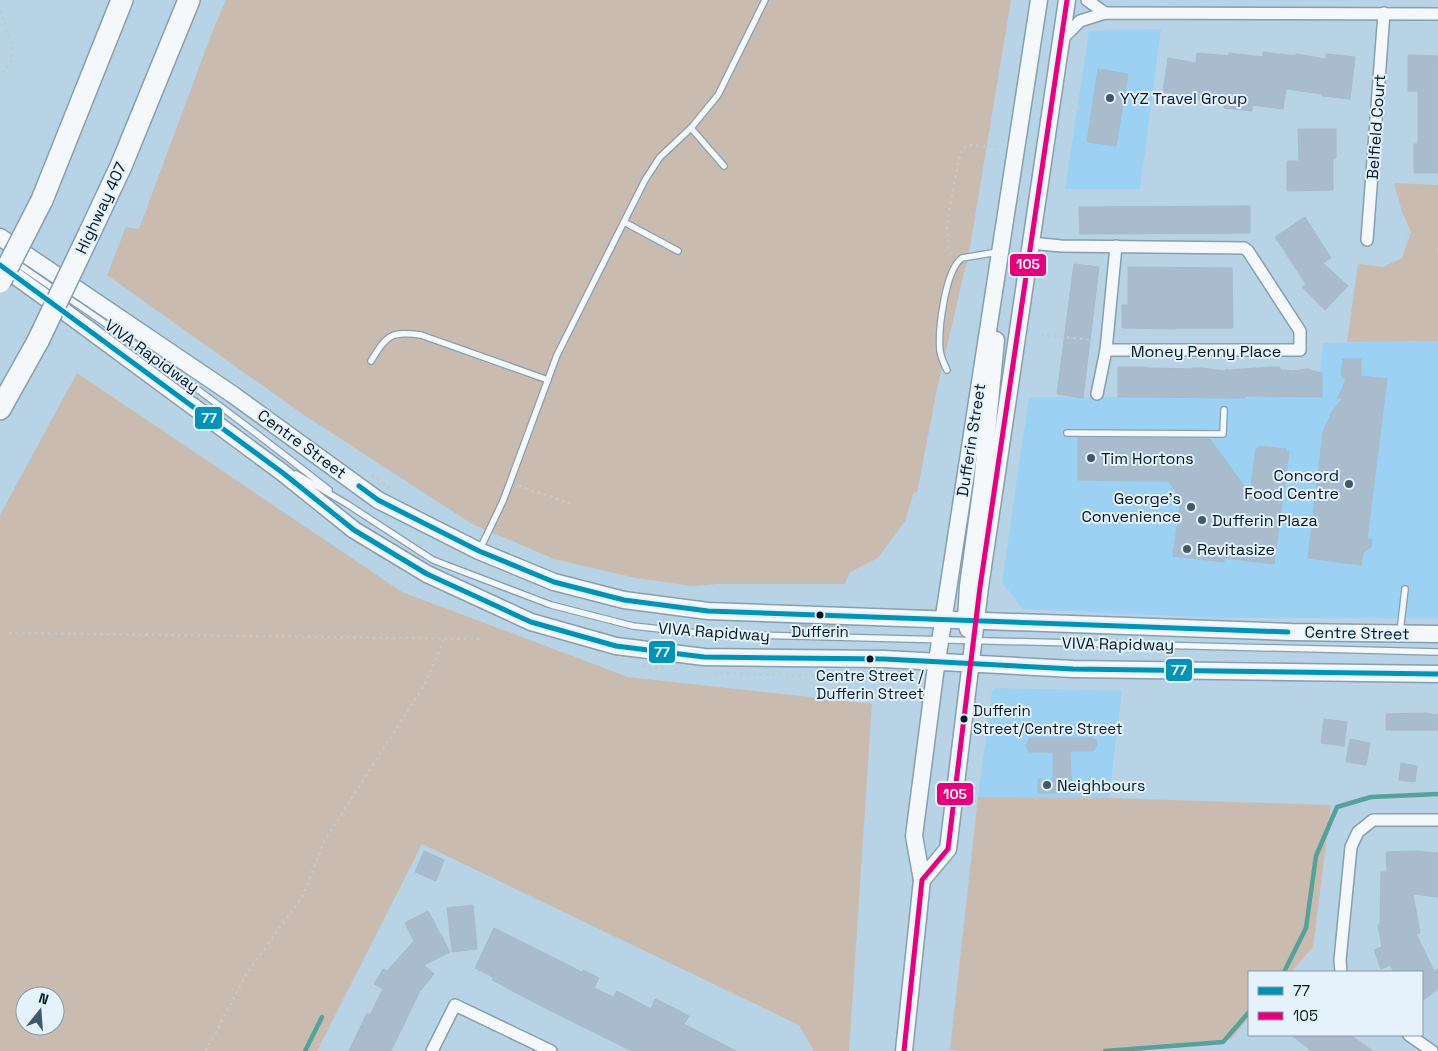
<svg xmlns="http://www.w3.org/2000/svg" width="1438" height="1051" viewBox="0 0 1438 1051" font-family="'Space Grotesk',sans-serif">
  <rect width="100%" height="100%" fill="#b7d3e5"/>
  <!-- built -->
  <g fill="#9dd1f3">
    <path d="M1161 29 1140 189H1065L1089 31Z"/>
    <path d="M1438 341V618H1221L1023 609 1002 582 1029 397H1249L1317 394 1323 343Z"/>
    <path d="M995 688 1122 691 1109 798 978 797 992 691Z"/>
  </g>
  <!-- green -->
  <g fill="#cabbb0" fill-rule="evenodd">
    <path d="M226 0H1011L970 247 936 394 917 493 914 492 905 521 878 558 854 570 849 574 845 584H718L692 586 636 578 554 559 472 524 304 415 107 275 126 227 139 229 211 35Z"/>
    <path d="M1394 183 1438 185V341L1347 342 1358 264 1383 267 1402 258 1411 232 1402 212Z"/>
    <path d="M77 373 402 592 628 677 872 704 849 1051H814L799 1025 422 844 317 1051H0V515ZM25 996H55V1026H25Z"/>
    <path d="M978 797 1109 798 1331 805 1313 947 1291 972H1249V1018L1231 1039 1100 1051H959L950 1049Z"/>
  </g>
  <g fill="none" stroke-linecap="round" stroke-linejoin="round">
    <!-- stream -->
    <g stroke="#55a29a" stroke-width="4.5">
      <path d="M1284 972 1306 928 1316 856 1337 807 1371 797 1438 794"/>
      <path d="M305 1051 322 1017"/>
      <path d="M1105 1051 1223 1042 1249 1012"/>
    </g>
  </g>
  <!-- building -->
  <g fill="#a8bcce" stroke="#a6bacc">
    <path d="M1263 52 1295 56 1296 54 1326 59V54L1355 57 1350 99 1322 96V94L1286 89 1283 109 1252 105V111L1224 108V103L1192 99V96L1163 92 1168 58 1196 63 1197 53 1229 56V53L1263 57Z"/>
    <path d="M1408 55 1438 56V173H1414V144H1418V91H1408Z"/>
    <path d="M1098 69 1128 74 1116 146 1087 142Z"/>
    <path d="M1298 129H1336V158H1333V190L1287 191V161H1299Z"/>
    <path d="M1250 206V233L1080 234 1079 207Z"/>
    <path d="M1305 217 1331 258 1323 263 1348 286 1325 310 1302 287 1306 284 1275 237Z"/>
    <path d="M1074 264 1099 267 1083 398 1057 394Z"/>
    <path d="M1128 267 1232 268 1233 328H1176V329L1122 328V305H1128Z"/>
    <path d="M1343 359H1361V376L1387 379 1367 539H1372L1371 547 1363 552 1361 565 1308 558 1323 432 1333 410 1343 398H1338L1346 380 1341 376Z"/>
    <path d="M1118 367H1148V368L1192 369V368H1201L1225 371 1226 369 1229 370 1270 367H1279L1281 370 1293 371 1307 369 1322 373V397L1245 396V398L1118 397Z"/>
    <path d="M1078 438 1210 439 1250 494 1256 448H1259V446L1286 449V451L1289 452 1274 564 1224 558V562L1173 556 1181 499 1168 481 1078 480Z"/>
    <path d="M791 624 848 626V633L791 631Z"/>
    <path d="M1427 713 1438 715V730H1386V714Z"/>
    <path d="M1324 719 1347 722 1344 746 1321 743Z"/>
    <path d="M1030 738H1092L1096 740 1097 745 1093 751H1070L1072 793H1038V779L1053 780V752H1029L1026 745Z"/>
    <path d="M1350 739 1370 743 1366 765 1346 762Z"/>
    <path d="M1401 763 1417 766 1415 782 1399 780Z"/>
    <path d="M424 851 444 860 436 881 415 872Z"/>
    <path d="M1415 851 1438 853V897L1413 894 1420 933 1416 934 1434 971 1438 969V989L1422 1001V972H1394L1390 965 1381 969 1374 950 1382 947 1378 925 1380 924 1381 872H1387L1386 852Z"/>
    <path d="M473 905 477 949 452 952 447 908Z"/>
    <path d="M428 911 450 952 424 965 434 974 420 991 391 1051H349L367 1013 370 1015 383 989 374 984 383 969 387 971 414 941 405 923Z"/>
    <path d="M494 928 582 972 583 970 599 978 594 988 613 997 617 991 651 1009 655 999 672 1007 689 1016 684 1024 736 1051H632L543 1007 492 980 493 977 475 968Z"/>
    <path d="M1291 1035H1350L1373 1051H1312Z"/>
  </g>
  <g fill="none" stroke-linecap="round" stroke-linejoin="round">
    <!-- lane casing -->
    <g stroke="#869ead" stroke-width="8">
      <g id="lane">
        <path d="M691 128 724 166"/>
        <path d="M624 222 678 251"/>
        <path d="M15 262 57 291"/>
        <path d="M65 296C156 357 243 422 329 490"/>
        <path d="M371 361C387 335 390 331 421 335L548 380"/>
        <path d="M947 370C944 364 941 357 940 351 938 330 945 270 962 258L998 252"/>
        <path d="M1067 433 1223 434 1224 410"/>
        <path d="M296 474 347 504 433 560 551 605 633 626 707 634 1438 652"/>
        <path d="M480 549 503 501 557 355 645 180 660 157 691 128 718 95 765 0"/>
        <path d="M1400 632 1405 589"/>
      </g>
    </g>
    <!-- street casing -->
    <g stroke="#869ead" stroke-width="14">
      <g id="street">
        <path d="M1087 0 1105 13"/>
        <path d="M1061 40 1080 21 1105 13 1438 14"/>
        <path d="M1367 240 1384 13"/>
        <path d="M1031 243 1061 246 1244 248 1248 251 1300 331V350H1106"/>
        <path d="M1097 394 1106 350 1116 246"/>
        <path d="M1341 972 1340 960 1351 847 1358 832 1373 820H1438"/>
        <path d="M1409 1035 1432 1051"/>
        <path d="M432 1051 455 1005 551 1051"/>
      </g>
    </g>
    <!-- secondary casing -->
    <g stroke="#869ead" stroke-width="19">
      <g id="secondary">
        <path d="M0 237 232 394 378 500 479 551 554 582 624 600 708 611 1291 632 1438 634"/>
        <path d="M0 265 61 309 283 473 354 530 427 574 531 622 616 646 704 657 884 659 1073 669 1438 674"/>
        <path d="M968 629 966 620 968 586 982 484 996 340"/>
        <path d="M922 880 948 849 980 587 1067 0"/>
        <path d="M904 1051 922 880 914 836 935 674 1039 0"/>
      </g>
    </g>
    <!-- highway casing -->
    <g stroke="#869ead" stroke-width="24">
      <g id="highway">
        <path d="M42 200 122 0"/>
        <path d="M90 232 121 166 189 0"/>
        <path d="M0 409 38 341"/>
      </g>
    </g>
    <!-- path -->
    <g stroke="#c1cacf" stroke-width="2.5" stroke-dasharray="2.5 4" stroke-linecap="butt">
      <path d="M0 11 13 48 11 62 0 75"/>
      <path d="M1071 107 1090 110"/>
      <path d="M1407 234 1414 236"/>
      <path d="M1437 249H1438"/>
      <path d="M951 255 949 250 947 227 949 210 960 155 962 149 967 145 1002 147"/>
      <path d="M1041 335 1094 340"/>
      <path d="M372 475 390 488"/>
      <path d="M519 486 570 503"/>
      <path d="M9 633 483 639"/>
      <path d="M642 666 663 669"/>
      <path d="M714 673 829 676H891"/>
      <path d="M206 1051 245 976 304 894 323 843 426 682 444 639"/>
    </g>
    <!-- lane -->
    <use href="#lane" stroke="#f4f8fb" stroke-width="5.5"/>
    <!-- street -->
    <use href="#street" stroke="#f4f8fb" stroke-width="11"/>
    <!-- secondary -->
    <use href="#secondary" stroke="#f4f8fb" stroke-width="16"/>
    <!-- highway -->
    <use href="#highway" stroke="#f4f8fb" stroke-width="21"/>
    <!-- highway-bridge casing -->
    <g stroke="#869ead" stroke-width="24" stroke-linecap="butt">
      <g id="highway-bridge">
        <path d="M0 282 42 200"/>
        <path d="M38 341 90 232"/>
      </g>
    </g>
    <!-- highway-bridge -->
    <use href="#highway-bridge" stroke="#f4f8fb" stroke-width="21"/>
    <!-- bus-1 casing -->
    <g stroke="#e6f2fb" stroke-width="9">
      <g id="bus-1">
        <path d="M0 265 283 473 354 530 427 574 531 622 616 646 704 657 884 659 1073 669 1438 674"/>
        <path d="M359 486 378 500 479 551 554 582 624 600 708 611 1288 632"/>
      </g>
    </g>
    <!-- bus-2 casing -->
    <g stroke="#e6f2fb" stroke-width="9">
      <path id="bus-2" d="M904 1051 922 880 948 849 980 587 1067 0"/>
    </g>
    <!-- bus-1 -->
    <use href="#bus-1" stroke="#0093b5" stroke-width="5"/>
    <!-- bus-2 -->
    <use href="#bus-2" stroke="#e5007d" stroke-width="5"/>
  </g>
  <!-- markers -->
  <g fill="#405868" stroke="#e6f2fb" stroke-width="2">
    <circle cx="1110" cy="98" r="5"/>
    <circle cx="1091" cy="458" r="5"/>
    <circle cx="1349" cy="484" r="5"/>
    <circle cx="1191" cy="507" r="5"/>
    <circle cx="1202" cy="520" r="5"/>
    <circle cx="1187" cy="549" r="5"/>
    <circle cx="1047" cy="785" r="5"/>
  </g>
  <g fill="#001625" stroke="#e6f2fb" stroke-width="2">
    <circle cx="820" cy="615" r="4.5"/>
    <circle cx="870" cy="659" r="4.5"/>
    <circle cx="964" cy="719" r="4.5"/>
  </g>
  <g text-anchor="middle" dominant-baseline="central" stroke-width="4" stroke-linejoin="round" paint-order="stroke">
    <!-- bus labels -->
    <g font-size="15" fill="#001625" stroke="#e6f2fb">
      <text x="820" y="631">Dufferin</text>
      <text x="870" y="675">Centre Street /<tspan x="870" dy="18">Dufferin Street</tspan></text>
      <text x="973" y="710" text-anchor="start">Dufferin<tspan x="973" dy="18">Street/Centre Street</tspan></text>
    </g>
    <!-- poi labels -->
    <g font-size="16" fill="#001625" stroke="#e6f2fb" text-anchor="start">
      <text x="1120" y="98">YYZ Travel Group</text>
      <text x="1101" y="458">Tim Hortons</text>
      <text x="1339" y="475" text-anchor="end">Concord<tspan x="1339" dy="18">Food Centre</tspan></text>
      <text x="1181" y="498" text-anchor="end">George's<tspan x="1181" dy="18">Convenience</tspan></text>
      <text x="1212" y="520">Dufferin Plaza</text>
      <text x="1197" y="549">Revitasize</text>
      <text x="1057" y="785">Neighbours</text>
    </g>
    <!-- street labels -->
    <g font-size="16" fill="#001625" stroke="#e6f2fb">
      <text transform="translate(1376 127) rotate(-86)">Belfield Court</text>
      <text transform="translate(101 208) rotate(-65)">Highway 407</text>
      <text x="1206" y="351">Money Penny Place</text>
      <text transform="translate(152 356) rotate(36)">VIVA Rapidway</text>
      <text transform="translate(971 440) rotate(-81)">Dufferin Street</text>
      <text transform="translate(302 444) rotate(36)">Centre Street</text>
      <text transform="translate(714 632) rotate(4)">VIVA Rapidway</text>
      <text transform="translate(1357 633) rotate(1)">Centre Street</text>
      <text transform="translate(1118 644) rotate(1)">VIVA Rapidway</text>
    </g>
  </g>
  <g stroke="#e6f2fb" stroke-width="2">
    <rect x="1009" y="253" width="38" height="24" rx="5" fill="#e5007d"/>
    <rect x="194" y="406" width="29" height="24" rx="5" fill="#0093b5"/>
    <rect x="648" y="640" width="28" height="24" rx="5" fill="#0093b5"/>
    <rect x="1165" y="658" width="28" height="24" rx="5" fill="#0093b5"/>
    <rect x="936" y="782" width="38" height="24" rx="5" fill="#e5007d"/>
  </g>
  <g font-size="14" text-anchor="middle" font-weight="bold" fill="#fff">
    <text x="1028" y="269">105</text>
    <text x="209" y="423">77</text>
    <text x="662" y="657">77</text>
    <text x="1179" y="675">77</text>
    <text x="955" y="799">105</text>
  </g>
  <!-- legend -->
  <rect x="1248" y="971" width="175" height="65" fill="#e6f2fb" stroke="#8a9aa5"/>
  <rect x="1258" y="987" width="25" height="8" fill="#0093b5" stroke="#8a9aa5"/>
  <text x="1293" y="996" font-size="15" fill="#001625">77</text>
  <rect x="1258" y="1012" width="25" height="8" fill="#e5007d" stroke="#8a9aa5"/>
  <text x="1293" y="1021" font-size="15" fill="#001625">105</text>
  <!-- north arrow -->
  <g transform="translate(40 1011) rotate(17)"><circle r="24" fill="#e6f2fb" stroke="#8a9aa5"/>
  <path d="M0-4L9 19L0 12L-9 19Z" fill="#405868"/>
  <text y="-8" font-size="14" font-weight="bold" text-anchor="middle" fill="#001625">N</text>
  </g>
</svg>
